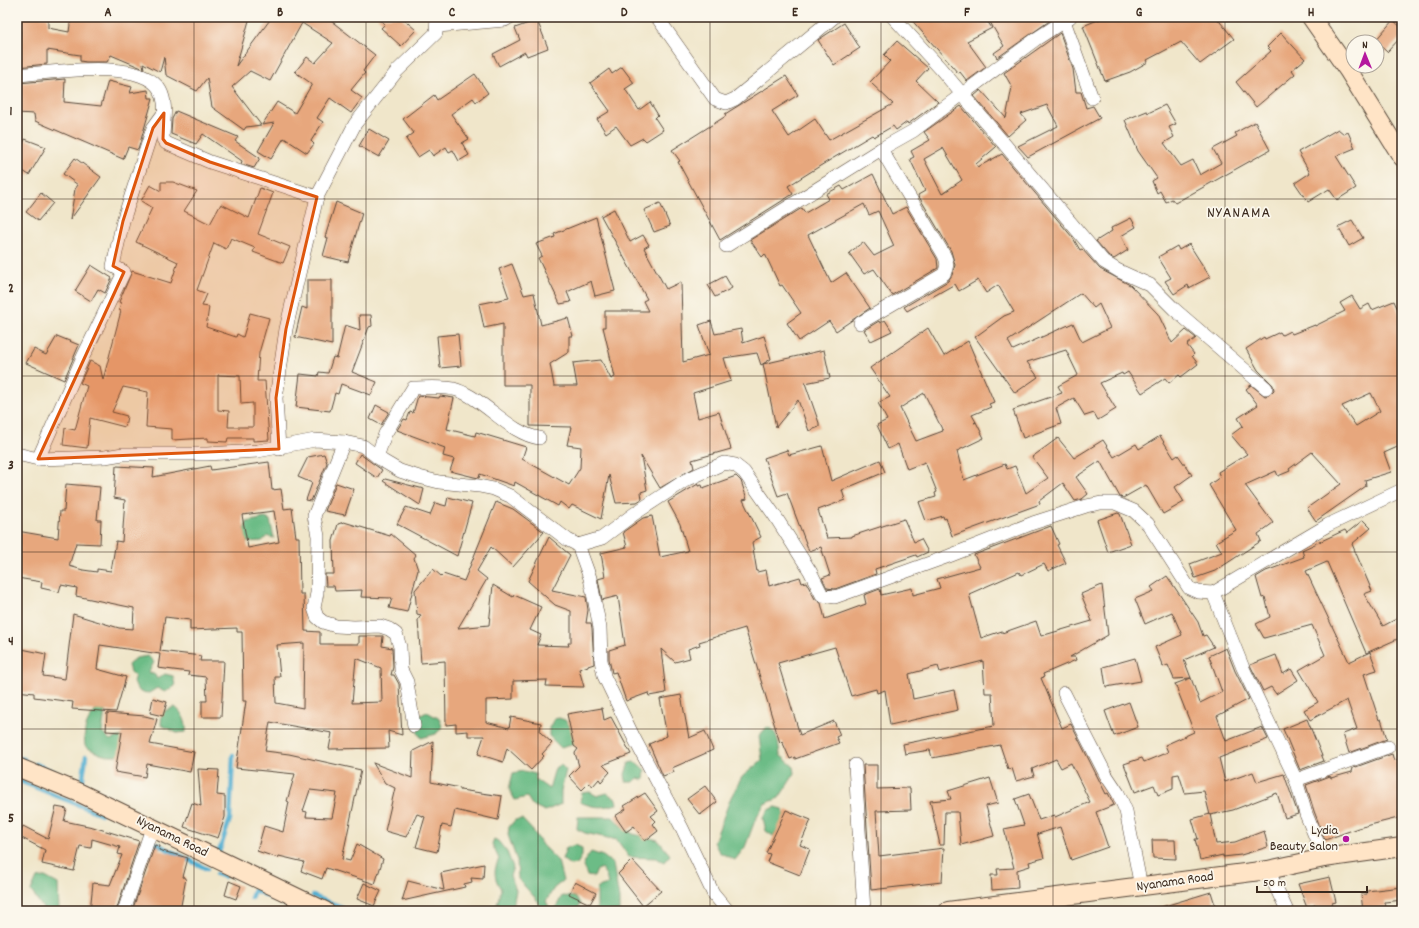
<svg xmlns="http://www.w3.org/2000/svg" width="1419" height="928" viewBox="0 0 1419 928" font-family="Dekko,sans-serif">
  <rect width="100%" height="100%" fill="#fbf7ec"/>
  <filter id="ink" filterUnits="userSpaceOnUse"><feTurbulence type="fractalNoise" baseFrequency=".025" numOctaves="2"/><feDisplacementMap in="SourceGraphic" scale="8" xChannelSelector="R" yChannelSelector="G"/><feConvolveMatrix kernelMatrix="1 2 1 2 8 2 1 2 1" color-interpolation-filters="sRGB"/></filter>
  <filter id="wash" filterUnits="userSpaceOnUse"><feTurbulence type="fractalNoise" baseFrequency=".012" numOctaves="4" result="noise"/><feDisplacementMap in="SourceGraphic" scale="16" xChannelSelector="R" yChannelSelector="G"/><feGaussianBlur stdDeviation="0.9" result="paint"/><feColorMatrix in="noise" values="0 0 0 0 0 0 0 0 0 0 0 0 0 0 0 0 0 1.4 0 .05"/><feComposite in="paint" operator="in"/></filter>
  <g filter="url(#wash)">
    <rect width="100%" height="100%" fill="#f0e6ca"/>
    <!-- forest -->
    <g fill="#6cbc86" stroke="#547352">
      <path d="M265 518 270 520 274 538 268 536 262 541 246 542 244 531 247 522Z"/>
      <path d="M148 656 154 662 149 672 155 675 157 679 165 674 173 676 175 686 165 692 157 688 149 693 140 692 133 682 135 675 130 672 128 665 136 658Z"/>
      <path d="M101 705 105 710 102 733 110 740 122 736V755C106 758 98 754 85 746 83 726 87 720 101 705Z"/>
      <path d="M175 707C183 713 187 723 186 732L177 733 161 725 162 712Z"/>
      <path d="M427 712 440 719 442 727 436 734 421 738 416 729 417 717Z"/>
      <path d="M559 718 565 720 576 734 575 744 561 748 549 736V728L554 719Z"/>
      <path d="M767 727C779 732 778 743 780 755L794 767 795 773 779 798 764 804 754 823 745 847 735 860 719 852 714 842 731 797 742 777 762 760 759 736Z"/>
      <path d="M634 762 637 763 645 770 644 780 638 778 634 782H626L625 774 629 763Z"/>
      <path d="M561 765 566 770 561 791V804L545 811 532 805 527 797 515 800 509 789 513 773 524 771 535 774 536 780 549 789 555 768Z"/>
      <path d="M590 792 597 796 607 793 616 799 617 804C603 808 594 808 580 802L582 793Z"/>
      <path d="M776 807 783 809 785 819 773 836 766 831 763 818 768 810Z"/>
      <path d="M578 817H613L620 825 633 834 658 840 670 855 664 862 656 858 629 857 617 840 585 833 577 829Z"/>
      <path d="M522 819 534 832 542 845 558 861 563 881 554 888 546 901 551 911H542L538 901 518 879 517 861 508 835 509 827 515 820Z"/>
      <path d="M494 839 498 841 507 852 513 867 510 876 516 890 513 906 506 908 497 904 501 889C494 878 493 871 499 859L492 844Z"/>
      <path d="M575 845 582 848V856L577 864 570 865 562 859 566 848Z"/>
      <path d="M591 852 603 856 613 864 619 898V911H594L597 908V889L601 886 608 884 606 875 601 868 597 870 594 877 587 876 583 863Z"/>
      <path d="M45 877 58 884 59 911H45L31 891 37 878Z"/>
      <path d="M562 896 575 897 580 903 577 911H554Z"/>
    </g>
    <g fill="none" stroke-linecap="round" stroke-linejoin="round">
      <!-- stream -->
      <g stroke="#53afd1" stroke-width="4.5">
        <path d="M17 758 24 759"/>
        <path d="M36 764 82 785 86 756"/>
        <path d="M17 780 101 814"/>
        <path d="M155 843 207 869"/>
        <path d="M216 851 219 852 230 819 233 755"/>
        <path d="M216 874 224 877"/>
        <path d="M313 896 342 907"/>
        <path d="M251 898 254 890 301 911"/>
      </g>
    </g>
    <g id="blocks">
      <!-- building -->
      <g fill="#e7a77d" fill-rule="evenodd">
        <path d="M21 17H48V28L69 32 71 17H250L236 66 272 17H326L375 55 363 71 365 73 351 90 362 98 351 113 330 98 317 118 323 122 311 141 314 144 307 153 284 138 271 159 258 151 274 123 262 125 277 102 295 113 312 84 295 72 307 57 315 63 333 43 302 23 270 81 250 71 232 87 261 125 246 127 244 130 212 107 207 78 197 91 166 75 164 57 160 72 143 63 144 69 111 55 107 62H86L80 61V55L47 50V64L18 67Z"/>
        <path d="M377 17H401L416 30 401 46 381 28 385 24Z"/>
        <path d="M909 17H984L992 28 967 41 986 67 967 81 960 72 958 73Z"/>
        <path d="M998 17H1055L997 58 994 53 1004 46 990 22Z"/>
        <path d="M1105 17H1216L1234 39 1200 64 1181 42 1147 60 1148 62 1130 72 1105 81 1083 26Z"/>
        <path d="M537 20 548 48 527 56 525 52 499 66 493 54 520 40 515 28Z"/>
        <path d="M1393 20 1402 28V36L1387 52 1375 41Z"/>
        <path d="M844 23 860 48 834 65 818 40Z"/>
        <path d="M1060 33 1073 69 1076 92H1081L1086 108 1093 106 1100 118 1028 157 1018 146 1058 126 1047 105 1021 114 1026 120 1008 136 974 96 981 90 1006 118 1012 87 1004 73Z"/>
        <path d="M1281 33 1305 59 1292 70 1295 74 1256 107 1236 82 1271 51 1267 47Z"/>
        <path d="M897 41 928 68 916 81 938 102 908 124 907 122 896 130 893 126 874 137 872 135 820 166 788 186 793 194 720 240 678 162 680 161 672 150 726 116 725 114 786 76 798 95 772 111 789 137 815 119 829 140 893 104 870 82 890 61 884 55Z"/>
        <path d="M622 67 634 83 625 89 639 110 650 102 658 115 655 118 663 130 646 141 643 138 630 145 616 126 606 133 597 119 610 111 590 83 609 69 612 74Z"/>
        <path d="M475 74 488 93 476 102 473 98 451 114 469 139 462 143 469 155 459 161 453 150 449 152 446 147 433 156 429 150 418 157 406 139 414 133 403 119 434 95 437 100Z"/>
        <path d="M65 79 64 102 101 106 108 81 132 87 130 93 148 90 149 98H153L138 150 128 147 123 159 35 121 34 114 17 113 18 83Z"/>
        <path d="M1165 105 1176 124 1169 127 1174 137 1164 143 1181 166 1193 160 1200 175 1221 163 1213 149 1237 136 1235 133 1255 122 1270 150 1175 203 1172 199 1166 202 1160 191 1157 193 1152 181 1157 178 1138 151 1125 120 1147 111 1148 113Z"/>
        <path d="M961 106 996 147 976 164 978 167 1002 154 1073 238 1080 250 1082 249 1100 269 1130 285 1158 314 1172 343 1186 330 1196 338 1187 345 1194 354 1192 356 1198 364 1181 377 1179 375 1169 383 1165 378 1142 393 1128 372 1123 375 1122 373 1100 383 1116 409 1098 420 1094 413 1085 416 1074 398 1056 408 1061 424 1023 438 1013 410 1062 393 1058 386 1078 375 1066 350 1027 362 1038 377 1015 393 975 337 1004 316 1014 312 998 285 986 293 978 280 959 291 955 284 907 311 904 307 948 281 952 275 955 265 951 251 918 195 925 191 910 159 914 157 911 151 930 140 924 132ZM943 148 962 180 942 194 924 159ZM1081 293 1094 308 1099 304 1110 328 1082 342 1073 323 1013 350 1008 341Z"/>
        <path d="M176 111 238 137 235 141 260 158 254 168 241 164 242 161 203 134 196 144 171 134 172 119Z"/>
        <path d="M369 129 389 141 379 157 359 146Z"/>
        <path d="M1338 129 1344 134 1348 132 1355 148 1336 156 1356 188 1337 200 1329 189 1308 202 1295 183 1310 173 1298 152Z"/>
        <path d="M25 139 46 147 29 175 17 167V158Z"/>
        <path d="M75 158 101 177 70 220 75 189 78 185 63 174Z"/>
        <path d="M873 174 892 214 906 207 937 259 938 268 892 295 874 269 864 274 849 253 863 242 874 256 894 246 878 211 869 215 864 204 808 235 831 283 846 273 870 308 836 331 829 321 799 341 787 323 801 313 782 285 780 286 765 254 762 257 750 240 802 208 805 213 829 199 826 194 841 186 844 190Z"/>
        <path d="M161 182H173L197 191 184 211 210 224 221 204 249 218 260 188 273 193 258 234 290 247 283 263 253 252 255 248 231 238 226 249 214 243 197 290 207 294 202 306 209 307 206 327 236 337 237 334 243 337 250 313 269 318 259 353 257 381H265L269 440 253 441V438H228L227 442 208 441V438L172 440V429L146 427 148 392 123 387 112 412 127 416 125 427 90 418 87 448 63 445 65 428 75 430 87 386 80 383 90 361 100 366 103 380 121 311 119 310 121 303 119 302 132 271 171 283 178 262 136 242 152 208 141 201 150 185 161 191ZM218 375 240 376 241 404 253 403V427H228L229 411 218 410Z"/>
        <path d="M41 193 53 203 38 221 26 212Z"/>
        <path d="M336 202 362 213 348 262 323 256 328 238 325 237Z"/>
        <path d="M660 203 670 226 654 232 644 210Z"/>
        <path d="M614 209 630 242 643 235 649 245 644 248 666 289 681 282 683 362 709 355 699 325 711 321 715 334 741 329 743 343 764 336 771 359 761 365 757 353 724 358 731 381 693 393 698 418 719 412 731 449 692 460 694 468 660 488 641 456 647 490 641 492 642 499 637 502 616 503 609 475 601 519 572 505 569 509 560 502 558 506 515 482 514 486 480 474 479 478 474 477 450 471 454 459 443 456 445 448 397 430 404 419 407 420 410 412 413 413 418 396 439 398 440 396 454 398 447 429 475 436 476 432 526 447 522 459 569 485 580 468 581 447 567 445 571 427 530 426V385H503V324L484 328 479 304 509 298 499 269 512 264 524 295 534 293 541 325 568 318 573 336H569V352L550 364 554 386H577L573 363 601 360 611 379 615 377 603 327H605V311H648L643 301 647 299 601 216Z"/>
        <path d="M596 217 615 291 595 296 591 281 567 292 571 302 560 304 538 258 542 256 536 244 555 237 554 234Z"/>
        <path d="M1131 218 1136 227 1121 236 1128 250 1114 259 1109 256 1096 241 1112 231 1111 228Z"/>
        <path d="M1352 220 1363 238 1349 246 1338 227Z"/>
        <path d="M1189 244 1210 277 1189 288 1188 285 1174 294 1165 281 1171 278 1158 257 1177 246 1179 250Z"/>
        <path d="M91 265 112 278 105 293 98 289 91 301 75 291Z"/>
        <path d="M725 276 732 288 715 297 708 285Z"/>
        <path d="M307 280H332V345L295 337 302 307 307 309Z"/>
        <path d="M1352 296 1360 309 1369 304 1372 310 1394 301 1402 319V445L1384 453 1391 472 1365 480 1366 486 1316 521 1307 508 1341 484 1312 452 1289 469 1290 471 1278 476 1276 471 1245 485 1273 523 1258 534 1261 541 1215 571 1195 578 1190 564 1222 552 1216 542 1236 530 1209 485 1220 477 1218 472 1247 454 1231 435 1243 426 1238 418 1258 405 1246 389 1251 385 1265 396 1269 395 1274 390 1273 385 1258 370 1246 349 1264 337 1265 339 1280 332 1282 335 1290 331 1292 334 1315 325V326L1345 311 1340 303ZM1371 393 1380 411 1356 426 1342 406Z"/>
        <path d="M359 315H371L372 326 369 327 352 372 377 382 371 395 341 384 338 394 335 393 330 411 296 407 300 374 318 376 319 372 328 373 333 357 337 358 345 325 360 330Z"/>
        <path d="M885 320 892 331 871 341 864 330 879 321 880 323Z"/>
        <path d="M928 328 944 356 968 341 994 402 989 404 991 407 972 415 976 422 974 423 976 422 984 438 957 451 964 480 1005 464 1007 469 1015 466 1026 493 1048 478 1032 457 1058 438 1074 458 1103 440 1114 457 1136 444 1139 449 1160 436 1174 458 1178 455 1192 475 1175 487 1184 502 1163 514 1146 485 1123 498 1120 497 1100 461 1076 477 1088 494 1082 499 1075 501 1063 483 1039 501 1040 504 952 536 946 518 944 519 943 516 926 521 919 502 936 497 935 493 937 492 925 462 907 469 898 444 888 449 877 425 887 420 878 403 890 397 870 368ZM924 393 943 431 916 441 900 408Z"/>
        <path d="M458 334 461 366 440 368 437 336Z"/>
        <path d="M57 336 79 345 64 380 26 363 34 349 46 355Z"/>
        <path d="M824 350 830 378 805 383 819 423V427L809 431 798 400 776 427 763 364Z"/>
        <path d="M376 405 389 412 381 425 370 419Z"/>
        <path d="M822 446 831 481 880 460 885 472 842 490 845 500 818 510 827 538 852 537V536L904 519 914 542 921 539 928 552 917 557 916 555 875 569 876 574 835 589 827 588 822 578 830 575 821 547 809 551 787 493 778 496 764 458 787 450 789 455Z"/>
        <path d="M324 454 327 463 311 501 306 500 312 483 298 477 308 457Z"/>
        <path d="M360 454 382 470 377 478 355 463Z"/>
        <path d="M269 462 272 490 281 489 284 509 292 508 296 537H299L300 594H304L305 631 320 632V644H359V636H383L382 646 392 648 393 667 391 675H394L399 684 402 735 388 731 389 748 329 749 332 733 270 722 265 751 289 754 361 770 342 859 350 861 357 844 383 859 375 884 326 868 322 879 301 871 304 862 279 856 278 858 257 851 264 826 283 832 289 802 287 801 295 774 236 768 246 701H243L242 632H237V628L190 630V620L165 617 160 651 201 656 200 661H224L221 717H202V701H207L206 677 188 675 189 672 158 668 160 654 100 645 97 669 126 677 116 712 72 709 73 702 34 697V693L17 691V648L46 654 43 676 65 679 73 614 119 628 133 629 134 608 76 596 77 588 61 585 59 592 41 588 42 582 17 578V531L58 538 60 511H64L66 484 100 487 97 520H101L100 544 76 543 69 566 83 570 97 572V569L111 571 116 541 122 542 125 500 114 498 116 466 154 468 153 477 210 466 211 470ZM274 511 279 542 248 548 242 515ZM304 643 303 708 276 703 275 677H280L277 645ZM356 658 381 668 382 702 352 703ZM310 790 337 793 332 818 306 817 307 812 303 811Z"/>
        <path d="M736 476 741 481 747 499 743 500 761 537 752 542 757 572 766 570 769 586 800 577 802 583 806 582 815 599 821 603 825 619 866 604 864 595 880 589 881 595 912 588 913 595 940 588 937 579 980 567 974 555 1051 526 1059 544 1057 545 1066 563 1048 571 1044 564 1021 575 1019 572 969 594 981 638 1002 631V633L1036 621 1041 636 1092 621 1081 594 1102 585 1108 635 1070 657H1075L1076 660 1043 674 1044 677 1041 678 1062 728 1071 724 1106 794 1108 793 1114 805 1096 812 1108 847 1071 860 1060 827 1038 834 1037 833 1044 858 1029 862 1030 866 1017 870 1018 888 992 890 991 875H998L997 869 1014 868 1004 829 1024 825 1015 799 1029 794 1039 820 1054 815 1055 817 1090 802 1071 763 1061 768 1056 759 1032 769 1034 776 1016 781 1012 768 1008 769 1000 745 932 758 930 750 905 754 903 744 994 726 992 693H985L983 661 940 672 938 666 909 674 913 699 954 690 958 710 890 725 885 690 877 693 876 689 851 696 835 647 778 663 800 735 834 721 840 735 836 737 839 743 795 759V757L790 759 782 741 780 743 745 628 699 642 700 645 688 649 690 658 675 662 661 649 666 693 649 696 648 693 626 701 616 672 612 673 609 659V650L625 645 618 596 602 600 598 579 605 577 601 553 627 547 623 532 643 518 652 516 660 557 688 551 680 524 668 502 698 484V486L702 485 703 488Z"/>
        <path d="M385 479 424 489 420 505 383 481Z"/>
        <path d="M336 483 354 489 345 515 325 511Z"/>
        <path d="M448 497 472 503 457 556 397 524 406 507 430 515 435 503 446 506Z"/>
        <path d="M496 502 513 509 544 532 513 567 491 547 477 571 487 579 458 628 489 625 493 585 513 597 514 595 541 607 530 630 541 635 537 645 569 646 568 643H571V611L555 605 528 581 549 537 570 555 552 590 586 597 588 610 586 623H591L592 628 594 664 579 669 584 687 546 686 547 680 513 681V699L486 700V722L509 728 511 717 541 723 540 732 552 743 542 754 544 756 531 770 507 748 503 762 478 754 484 736H468V731L456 732V724L446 725 445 661 421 663 418 620 421 615 417 614 415 590 433 569 441 576 443 574 464 581Z"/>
        <path d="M1118 513 1120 514 1131 544 1108 552 1097 520Z"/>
        <path d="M1363 520 1371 528 1352 544 1372 591 1364 594 1383 626 1402 616V637L1366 653 1327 562 1306 571 1349 662 1370 652 1377 670 1364 674 1379 720 1381 719 1387 739 1349 753 1343 734 1357 729 1347 700 1310 720 1304 710 1318 702 1299 670 1325 655 1312 625 1264 638 1256 624 1270 617 1265 597 1262 598 1256 577 1266 571 1304 557 1302 550 1345 530 1347 533Z"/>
        <path d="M344 522 390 536 391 534 416 555 414 558 418 570 407 612 389 608 392 598 361 597 362 590 335 591 334 586H326L325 574H334L333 541 338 524Z"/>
        <path d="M1167 576 1198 622 1203 636 1206 635 1214 647 1184 660 1191 678 1174 679 1168 665 1163 667 1155 647 1182 635 1172 612 1145 624 1135 599 1154 591 1151 587Z"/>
        <path d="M1226 648 1235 671 1249 699 1217 716 1226 741 1262 727 1268 739 1219 758 1225 782 1253 772 1257 782 1284 774 1298 814 1285 818 1277 793 1233 810 1210 815 1204 791 1185 793 1179 774 1173 775V789L1158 795 1154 785 1135 792 1124 764 1142 758 1144 762 1168 752 1165 745 1194 732 1175 684 1191 678 1200 703 1222 692 1209 656Z"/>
        <path d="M1276 655 1283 674 1291 669 1298 680 1276 694 1271 687 1263 691 1250 665Z"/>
        <path d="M1135 658 1141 681 1106 687 1103 667Z"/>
        <path d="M681 695 689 738 705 731 713 750 672 768 674 772 663 776 649 744 667 736 660 699Z"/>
        <path d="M153 698 167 702 163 716 150 713Z"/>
        <path d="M1129 702 1138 727 1114 736 1105 711Z"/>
        <path d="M602 708 604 720 611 717 631 754 603 765 610 772 601 782 599 779 593 786 589 783 582 790 569 776 579 766 575 753 578 749 574 746 567 714Z"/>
        <path d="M107 713 145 716 157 719 150 744 194 752 190 772 147 764 145 777 115 772 122 732 106 731Z"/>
        <path d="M1307 719 1324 761 1300 770 1283 729Z"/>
        <path d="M433 741 431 782 460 788V790L502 796 498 820 455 810 451 827 442 825 437 852 416 847 425 817 417 814 406 837 385 831 395 788 385 783 373 763 412 778 413 751Z"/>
        <path d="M1392 754 1394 761 1399 759 1402 768V817L1358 828 1325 840 1314 811 1306 785 1330 776 1331 778 1352 772 1353 768Z"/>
        <path d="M863 765H877V789L910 788 911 810 876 811 879 856 944 848 942 882 871 890Z"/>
        <path d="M198 769 219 770 217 795 225 796V817L218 838 184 827 192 803 201 806Z"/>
        <path d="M990 778 998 803 986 806 994 836 961 845 958 812H945L944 845H940L930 801 951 799 948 791Z"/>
        <path d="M705 786 717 802 700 815 687 799Z"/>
        <path d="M645 793 658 811 651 816 656 821 653 824 658 831 645 841 634 826 626 832 615 816 626 809 624 806Z"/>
        <path d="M56 807 67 809 64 821 93 827 139 841 116 911H90L93 883 110 885 122 855 118 854 120 847 92 839 91 848 80 846 74 871 42 864 45 850 18 836 23 826 48 839Z"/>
        <path d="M786 810 811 820 800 845 810 849 800 875 767 862 770 854 766 853Z"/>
        <path d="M1210 814 1216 844 1235 842 1264 831 1268 847 1241 855 1223 857V855L1200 860 1195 839H1198L1192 819Z"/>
        <path d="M1152 840H1175L1176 859 1153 858Z"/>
        <path d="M155 845 160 846 159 850 188 858 183 877 186 878 180 911H132Z"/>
        <path d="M632 860 661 891 643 906 618 874Z"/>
        <path d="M484 864 483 879 471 878 472 882 464 884 465 887 402 901 408 881 444 890 441 873Z"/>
        <path d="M1330 877 1336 902 1332 903 1334 911H1317L1315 905 1307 908 1298 884Z"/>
        <path d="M229 881 241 886 236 899 225 895Z"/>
        <path d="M575 882 596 893 590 904 569 894Z"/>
        <path d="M364 883 381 891 374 906 357 899Z"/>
        <path d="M1402 887V900L1385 902 1386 907H1379L1380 911H1363L1361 894H1367V891Z"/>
        <path d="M1211 892 1217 911H1159L1158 908Z"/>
      </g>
    </g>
  </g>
  <g filter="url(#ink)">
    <use href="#blocks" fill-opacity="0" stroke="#564638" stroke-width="1"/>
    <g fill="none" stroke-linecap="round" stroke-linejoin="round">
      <!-- street casing -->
      <g stroke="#564638" stroke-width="14">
        <g id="street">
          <path d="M657 17 715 99 726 103 735 99 834 17"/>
          <path d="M893 17 940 68 1104 262 1119 271 1150 285 1174 309 1266 388"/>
          <path d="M1064 21 1092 98"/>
          <path d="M438 26 505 20 510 17"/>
          <path d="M17 75C48 73 142 57 160 90 168 104 163 123 163 139L166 143 210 162 317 197 355 124 397 71 436 33 437 17"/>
          <path d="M726 246 881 149 913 131 1036 39 1070 17"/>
          <path d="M860 323 944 274C947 267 948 263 944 255L881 149"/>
          <path d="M344 442 314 516 318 536 317 593 314 608 317 617 323 622 336 626 354 627 380 626 389 629 396 634 400 647 401 670 407 682 414 726"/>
          <path d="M279 449 276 398 286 329 317 197"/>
          <path d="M17 454 38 459 105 457 123 454H207L258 451 315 440 344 442 363 446 383 461 400 471 419 477 439 482 479 486 494 489 510 496 568 540 578 545 602 538 634 514 686 480 724 463 735 465 744 472 775 516 810 571 822 595 835 597 949 556 1033 523 1086 506 1101 503H1115L1134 511 1148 524 1189 588 1198 592 1213 593 1328 525 1402 490"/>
          <path d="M377 457 385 434 413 388C425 388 446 386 457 390 486 400 510 434 539 438"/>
          <path d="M38 459 83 357 124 272 113 266 123 221 153 128 164 113"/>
          <path d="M578 545 590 578 600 628 601 660 604 676 634 738 682 828 713 893 728 911"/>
          <path d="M1213 593 1243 668 1296 780"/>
          <path d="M1064 693 1106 775 1118 793 1126 811 1141 887"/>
          <path d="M855 765 864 911"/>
          <path d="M1324 858 1306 814 1296 780 1388 747"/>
          <path d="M1268 870 1287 911"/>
          <path d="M124 911 152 828"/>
        </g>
      </g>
      <!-- secondary casing -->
      <g stroke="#564638" stroke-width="20">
        <g id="secondary">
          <path d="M1311 17 1348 70 1402 157"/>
          <path d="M17 767 80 793 325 911"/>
          <path d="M948 911 1268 870 1324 858 1402 847"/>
        </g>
      </g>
      <!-- street -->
      <use href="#street" stroke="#fff" stroke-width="13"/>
      <!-- secondary -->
      <use href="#secondary" stroke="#ffe4c6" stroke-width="18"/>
    </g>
  </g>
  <!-- marked area -->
  <path fill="#df570d" fill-opacity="0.2" stroke="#df570d" stroke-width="3" stroke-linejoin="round" d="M164 113 163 139 166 143 210 162 317 197 286 329 276 398 279 449 38 459 124 272 113 266 123 221 153 128Z"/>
  <!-- grid -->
  <path fill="none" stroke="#3b2a1e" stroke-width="1" stroke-opacity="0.55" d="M194 17V911M366 17V911M538 17V911M710 17V911M881 17V911M1053 17V911M1225 17V911M17 199H1402M17 376H1402M17 552H1402M17 729H1402"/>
  <!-- markers -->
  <circle fill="#b5179e" stroke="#fbf7ec" stroke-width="1.5" cx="1346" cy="839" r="4"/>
  <g text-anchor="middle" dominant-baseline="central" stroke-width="3.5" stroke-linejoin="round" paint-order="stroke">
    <!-- poi labels -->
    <g font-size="14" fill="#3b2a1e" stroke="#fbf7ec" text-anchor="end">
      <text x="1338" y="831">Lydia<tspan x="1338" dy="16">Beauty Salon</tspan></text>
    </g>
    <!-- street labels -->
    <g font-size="14" fill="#3b2a1e" stroke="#fbf7ec">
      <text transform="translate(172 837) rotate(26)">Nyanama Road</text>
      <text transform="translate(1175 882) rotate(-8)">Nyanama Road</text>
    </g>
    <!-- quarter labels -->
    <g font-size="16" letter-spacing="1" fill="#3b2a1e" stroke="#fbf7ec">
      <text x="1239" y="213">NYANAMA</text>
    </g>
  </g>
  <!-- margin -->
  <rect width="1419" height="928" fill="none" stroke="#fbf7ec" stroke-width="44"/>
  <!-- north arrow -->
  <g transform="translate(1365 54) rotate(359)"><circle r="19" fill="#fbf7ec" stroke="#aea59a"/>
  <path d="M0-3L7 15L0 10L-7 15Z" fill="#b5179e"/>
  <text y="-6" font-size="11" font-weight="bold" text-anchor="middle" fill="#3b2a1e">N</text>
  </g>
  <!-- scale -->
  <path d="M1257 886v6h110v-6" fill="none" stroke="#3b2a1e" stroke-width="2"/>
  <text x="1263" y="886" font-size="12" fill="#3b2a1e" stroke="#fbf7ec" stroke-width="3" paint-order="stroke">50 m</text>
  <rect x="22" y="22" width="1375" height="884" fill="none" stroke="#3b2a1e" stroke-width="1.5"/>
  <g font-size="13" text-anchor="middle" font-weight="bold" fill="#3b2a1e">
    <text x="108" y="16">A</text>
    <text x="280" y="16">B</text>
    <text x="452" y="16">C</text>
    <text x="624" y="16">D</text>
    <text x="795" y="16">E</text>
    <text x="967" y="16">F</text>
    <text x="1139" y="16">G</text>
    <text x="1311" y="16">H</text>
    <text x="11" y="115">1</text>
    <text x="11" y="292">2</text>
    <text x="11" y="469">3</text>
    <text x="11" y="645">4</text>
    <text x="11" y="822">5</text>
  </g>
</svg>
